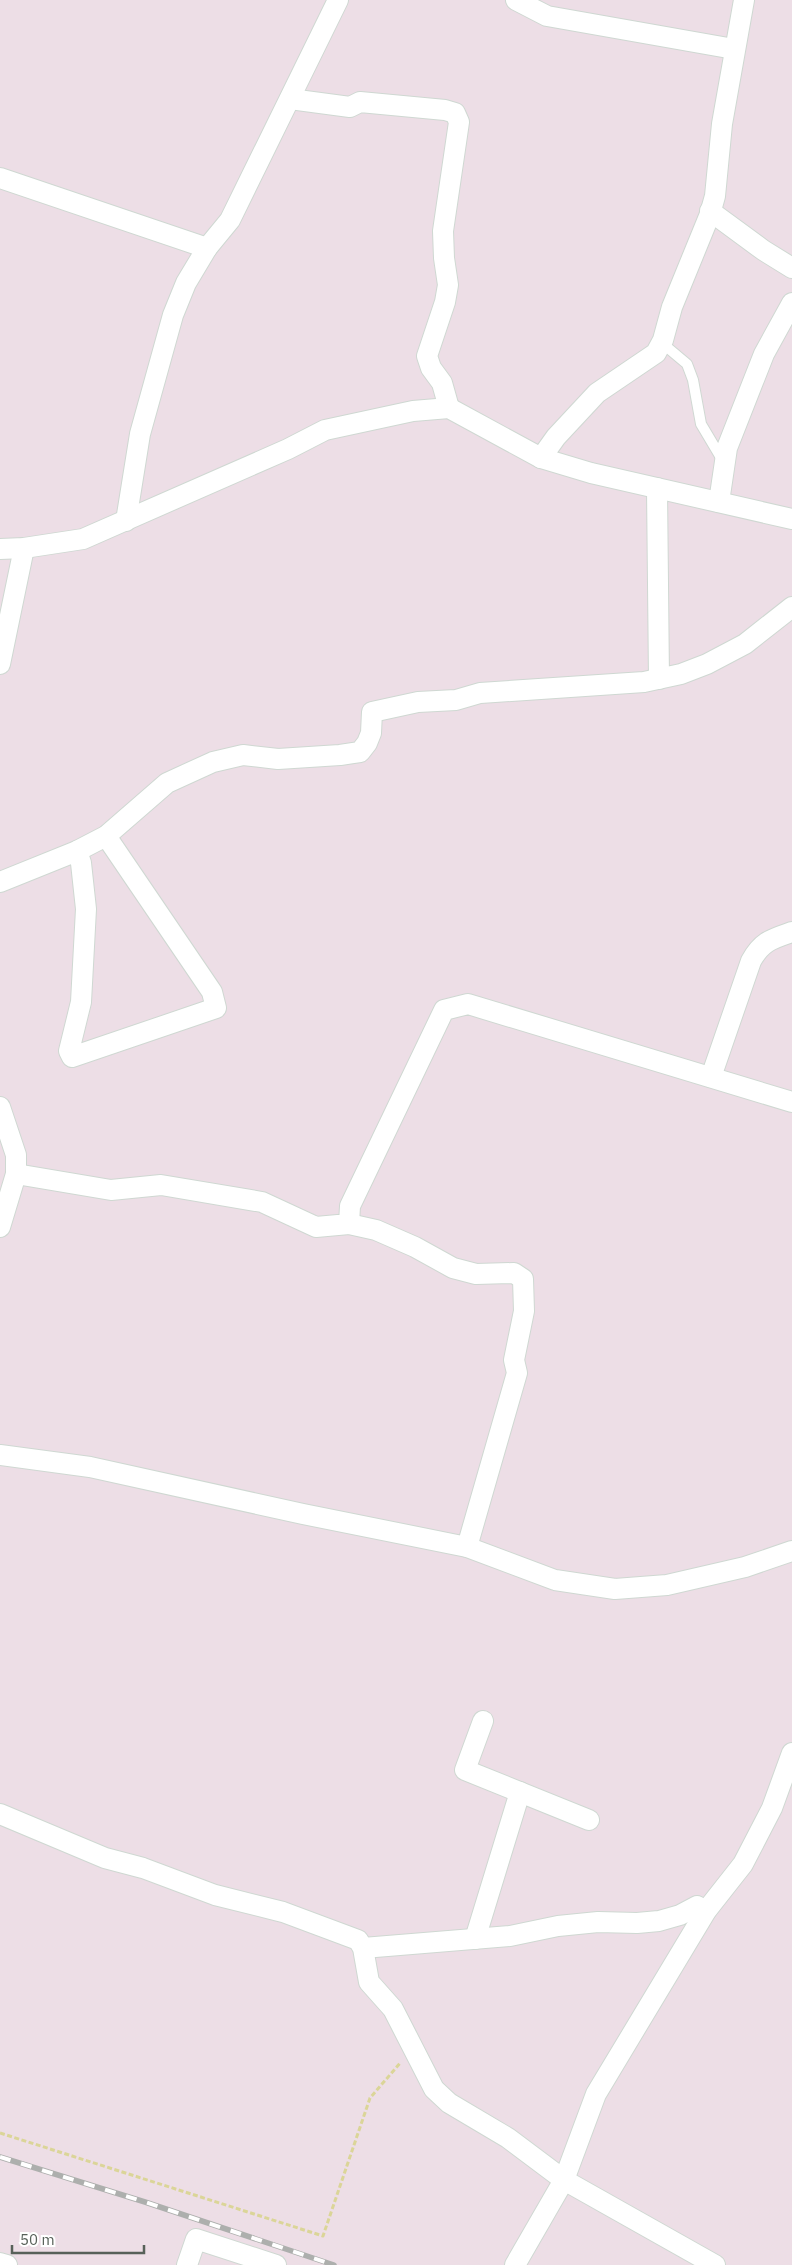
<svg xmlns="http://www.w3.org/2000/svg" width="792" height="2265" viewBox="0 0 792 2265" font-family="'IBM Plex Sans',sans-serif">
  <rect width="100%" height="100%" fill="#eddee6"/>
  <g fill="none" stroke-linecap="round" stroke-linejoin="round">
    <!-- service casing -->
    <g stroke="#cfd8d2" stroke-width="12">
      <path id="service" d="M662 343 687 364 693 380 701 424 723 461"/>
    </g>
    <!-- minor casing -->
    <g stroke="#cfd8d2" stroke-width="22">
      <g id="minor">
        <path d="M516 0 547 16 734 49"/>
        <path d="M290 99 350 107 360 102 445 110 455 113 459 122 443 231 444 258 448 285 445 302 427 356 431 368 442 383 449 408"/>
        <path d="M0 178 207 248"/>
        <path d="M710 211 763 250 792 268"/>
        <path d="M541 458 556 437 597 393 656 353 663 340 672 307 710 214 715 196 722 124 744 0"/>
        <path d="M657 488 659 679"/>
        <path d="M719 502 727 448 764 354 792 303"/>
        <path d="M126 521 140 434 173 315 186 283 207 248 230 220 338 0"/>
        <path d="M0 549 24 548 83 539 288 449 325 430 413 411 449 408 541 458 591 473 792 519"/>
        <path d="M0 664 24 548"/>
        <path d="M77 851 81 863 86 909 81 1002 69 1051 72 1057 216 1008 212 992 106 836"/>
        <path d="M0 882 77 851 106 836 167 783 213 762 243 755 278 759 340 755 360 752 367 743 371 733 372 712 418 702 456 700 480 693 644 682 681 674 707 664 745 644 792 607"/>
        <path d="M711 1077 751 961C762 941 772 939 792 932"/>
        <path d="M0 1107 16 1155V1174L0 1227"/>
        <path d="M16 1174 111 1190 161 1185 262 1202 316 1227 349 1224 350 1206 444 1010 468 1004 792 1102"/>
        <path d="M349 1224 376 1230 415 1247 453 1268 476 1274 514 1273 523 1279 524 1311 514 1360 517 1373 467 1547"/>
        <path d="M0 1455 90 1467 303 1514 467 1547 555 1580 615 1589 667 1585 745 1567 792 1551"/>
        <path d="M483 1721 465 1770 589 1820"/>
        <path d="M0 1814 105 1858 143 1868 215 1895 283 1912 358 1940 363 1948 369 1982 393 2009 434 2089 449 2103 508 2138 564 2180 715 2265"/>
        <path d="M475 1939 520 1792"/>
        <path d="M363 1948 510 1936 558 1926 598 1922 637 1923 659 1921 680 1915 697 1906 706 1911"/>
        <path d="M0 2263 7 2265"/>
        <path d="M187 2265 196 2239 276 2265"/>
        <path d="M515 2265 564 2180 596 2094 706 1911 743 1864 772 1808 792 1753"/>
      </g>
    </g>
    <!-- path -->
    <path stroke="#dbd598" stroke-width="3" stroke-dasharray="5 2.5" stroke-linecap="butt" d="M0 2133 323 2236 370 2098 401 2062"/>
    <!-- service -->
    <use href="#service" stroke="#fff" stroke-width="10"/>
    <!-- minor -->
    <use href="#minor" stroke="#fff" stroke-width="20"/>
    <!-- rail casing -->
    <g stroke="#adafad" stroke-width="5.5">
      <path id="rail" d="M0 2157 145 2202 334 2265"/>
    </g>
    <!-- rail -->
    <use href="#rail" stroke="#fff" stroke-width="4" stroke-dasharray="11" stroke-linecap="butt"/>
  </g>
  <!-- scale -->
  <path d="M12 2245v8h132v-8" fill="none" stroke="#576159" stroke-width="2.5"/>
  <text x="20" y="2245" font-size="15" fill="#576159" stroke="#ffffff" stroke-width="4" paint-order="stroke">50 m</text>
</svg>
